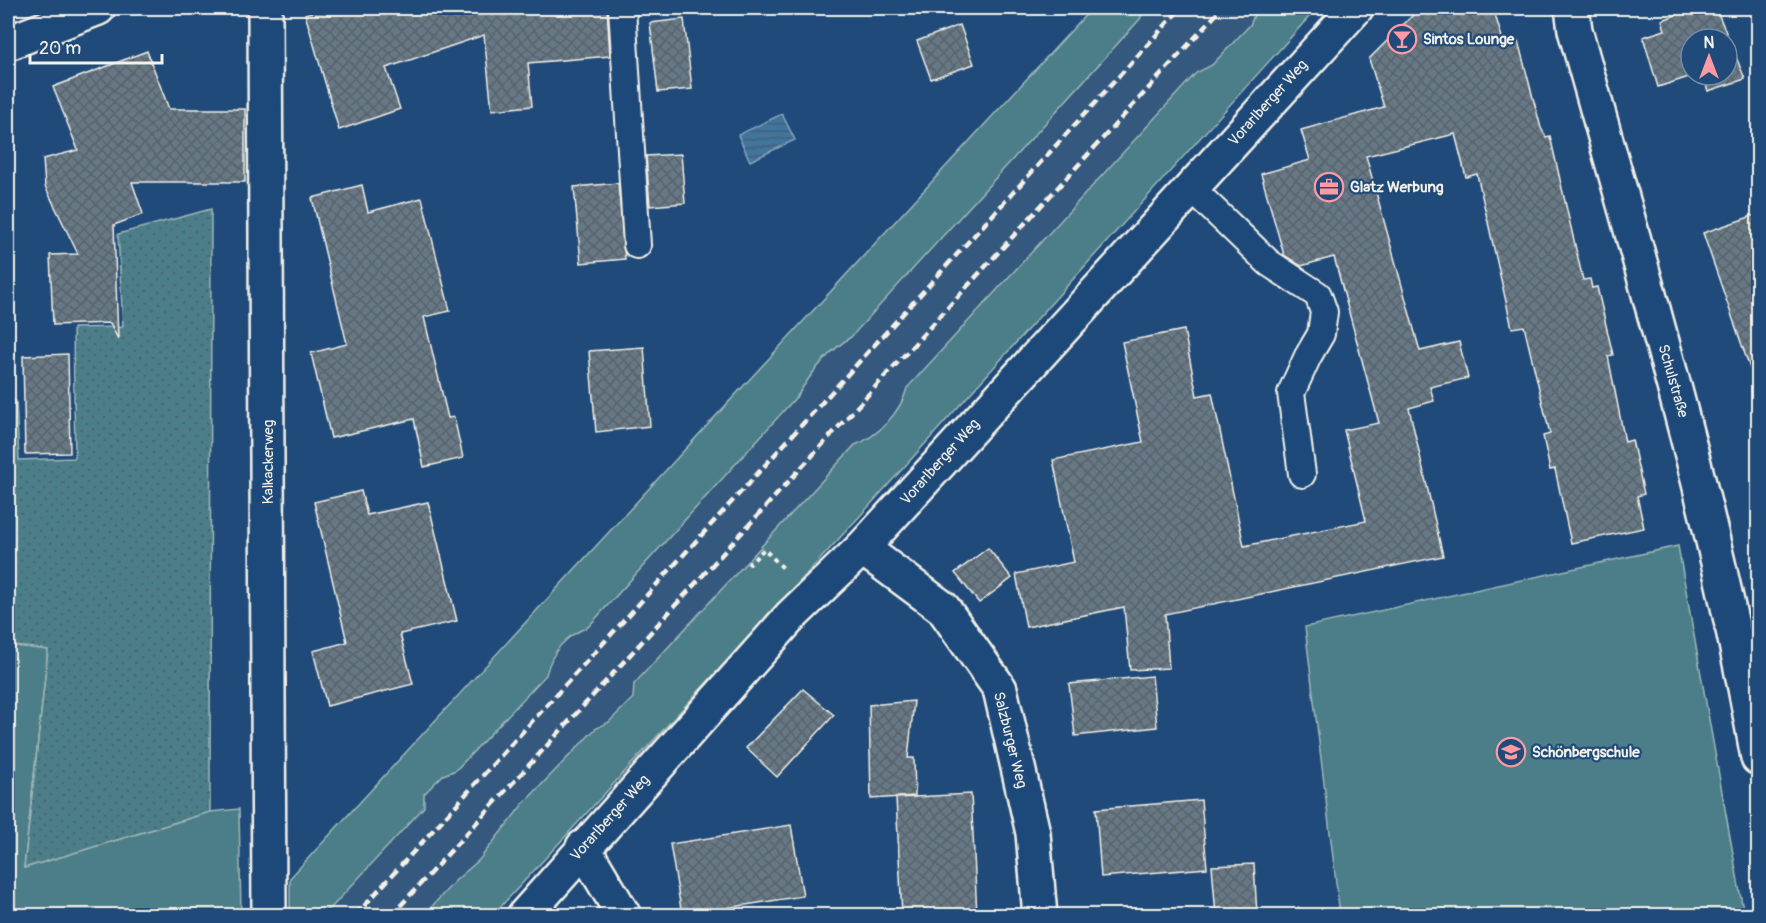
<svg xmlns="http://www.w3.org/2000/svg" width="1766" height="923" viewBox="0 0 1766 923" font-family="Pangolin,sans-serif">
  <defs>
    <pattern id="garden-dots" width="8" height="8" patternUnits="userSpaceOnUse" patternTransform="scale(1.5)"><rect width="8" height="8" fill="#4c7e89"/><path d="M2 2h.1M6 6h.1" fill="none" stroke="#4b666b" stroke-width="1.8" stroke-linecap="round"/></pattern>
    <pattern id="water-rules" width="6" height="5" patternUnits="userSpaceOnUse" patternTransform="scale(1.5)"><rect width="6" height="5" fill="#41749e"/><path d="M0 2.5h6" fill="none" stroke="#455e72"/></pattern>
    <pattern id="building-cross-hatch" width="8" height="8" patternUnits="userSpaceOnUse" patternTransform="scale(1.5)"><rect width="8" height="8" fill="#667886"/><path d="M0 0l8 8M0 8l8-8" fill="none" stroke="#596269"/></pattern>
  </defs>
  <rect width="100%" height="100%" fill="#1f4a7a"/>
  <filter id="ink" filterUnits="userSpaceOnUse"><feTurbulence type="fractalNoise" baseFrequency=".0167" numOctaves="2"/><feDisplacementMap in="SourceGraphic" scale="12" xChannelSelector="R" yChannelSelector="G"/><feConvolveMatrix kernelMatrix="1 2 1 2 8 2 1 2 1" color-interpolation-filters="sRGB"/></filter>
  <g filter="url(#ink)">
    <!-- built -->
    <path fill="#34587e" d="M1145 8H1257L1250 25 1212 65 1196 73 907 388 903 404 867 441 855 445 748 562 633 698 608 722 595 729 523 804 479 860 455 881 424 915 323 916 424 807V794L443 775 456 770 546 675 550 657 571 634 588 627 798 395 807 379 840 345 851 337 1140 19Z"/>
    <!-- green -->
    <g fill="#4c7e89" stroke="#a0b8b8" stroke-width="1.5">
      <path d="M1092 8H1145L1140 19 851 337C829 351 811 373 798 395L588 627C565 636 552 651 546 675L456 770 443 775 424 794V807L331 908 317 915H290V878Z"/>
      <path d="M1257 8H1317L870 505 493 915H424L455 881 479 860 523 804 595 729 609 722 633 698 634 684 855 445C877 437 901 412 907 388L1196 73 1212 65 1250 25Z"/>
      <path d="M1678 546 1744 915H1340L1305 627Z"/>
      <path d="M8 645 48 649 24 868 210 812 239 809 241 915 8 916Z"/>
    </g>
    <!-- garden -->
    <path fill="url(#garden-dots)" stroke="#a0b8b8" stroke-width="1.5" d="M211 209 210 812 24 868 48 650 8 645V401H16L19 460 75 458 73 328 123 327 118 234Z"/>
    <!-- water -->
    <path fill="url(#water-rules)" stroke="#89a6bc" stroke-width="1.5" d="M782 114 795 140 750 161 738 135Z"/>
    <!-- building -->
    <g fill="url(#building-cross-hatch)" stroke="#f4f1e8" stroke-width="1.5">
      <path d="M325 8H607L610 56 528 63 532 106 492 110 484 35 386 68 400 109 339 130 305 14Z"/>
      <path d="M1420 8H1493L1504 44 1518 41 1541 128 1546 137 1550 136 1583 280 1590 279 1592 288 1597 287 1613 355 1608 356 1625 442 1632 440 1644 494 1637 496 1644 528 1571 543 1555 469 1550 470 1543 436 1550 434 1524 326 1512 328 1477 174 1466 177 1455 134 1366 156 1420 351 1459 342 1468 378 1430 387 1434 401 1409 408 1443 556 1165 614 1169 668 1130 670 1124 607 1026 627 1016 574 1074 562 1053 460 1143 442 1122 342 1184 330 1197 396 1212 393 1244 546 1366 521 1344 430 1379 423 1334 257 1301 266 1284 255 1261 174 1310 160 1301 130 1384 107 1369 59Z"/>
      <path d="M1677 8H1716L1745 79 1708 91 1703 75H1727V39H1691V75H1695L1658 87 1643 37 1665 30 1662 20 1679 14Z"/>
      <path d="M684 19 692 89 658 92 650 23Z"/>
      <path d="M960 25 974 64 931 79 917 41Z"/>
      <path d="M147 51 169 109H245V182H132L143 214 114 225 118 339 110 323 53 325 50 255 78 254 45 186 43 159 78 150 53 87Z"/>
      <path d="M681 154 685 203 650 206 646 156Z"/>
      <path d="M618 183 625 259 581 263 574 187Z"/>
      <path d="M362 185 368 212 422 198 450 311 424 317 448 418 454 417 463 458 424 467 414 419 331 438 311 353 347 344 312 198Z"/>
      <path d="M1758 214V376L1753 377 1703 233Z"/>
      <path d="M644 347 650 426 596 432 589 351Z"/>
      <path d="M68 354 70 453 25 454 23 356Z"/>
      <path d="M361 491 367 515 428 502 457 621 400 634 413 684 327 706 313 651 347 642 314 502Z"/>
      <path d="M988 548 1012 578 979 603 955 573Z"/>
      <path d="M1152 676 1157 727 1075 736 1069 684Z"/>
      <path d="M803 689 834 715 777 777 746 748Z"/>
      <path d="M914 701 908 758H914L915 796 871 799 869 705Z"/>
      <path d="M971 794 977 915H902L896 798Z"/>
      <path d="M1201 800 1207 868 1101 877 1096 809Z"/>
      <path d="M791 825 803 896 682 915 670 844Z"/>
      <path d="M1254 864 1257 915H1216L1212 866Z"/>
    </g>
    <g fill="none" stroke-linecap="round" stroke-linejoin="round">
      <!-- service casing -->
      <g stroke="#f4f1e8" stroke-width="30">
        <g id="service">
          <path d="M622 8 637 245"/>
          <path d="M1191 188 1269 263 1318 295 1324 312 1321 334 1308 356 1291 393 1302 474"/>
        </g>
      </g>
      <!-- minor casing -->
      <g stroke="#f4f1e8" stroke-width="38">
        <g id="minor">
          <path d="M265 8 269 916"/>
          <path d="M1572 8 1575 30C1642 271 1715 511 1758 758"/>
          <path d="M862 548 943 608 1000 689 1033 833 1040 916"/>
          <path d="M583 847 624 916"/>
          <path d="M524 916 791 616 862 548 1356 8"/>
        </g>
      </g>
      <!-- tertiary casing -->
      <g stroke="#f4f1e8" stroke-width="38">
        <path id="tertiary" d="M8 43 98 8"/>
      </g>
      <!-- path -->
      <path stroke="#f4f1e8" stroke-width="4" stroke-dasharray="4.5 4.5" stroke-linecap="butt" d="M748 562 750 564 764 549 783 568"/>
      <!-- service -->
      <use href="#service" stroke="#1f4a7a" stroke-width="26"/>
      <!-- minor -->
      <use href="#minor" stroke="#1f4a7a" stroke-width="33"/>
      <!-- tertiary -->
      <use href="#tertiary" stroke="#1f4a7a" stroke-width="33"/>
      <!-- rail -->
      <g stroke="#f4f1e8" stroke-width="4.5" stroke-dasharray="9 4.5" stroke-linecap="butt">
        <path d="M355 916 1181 8"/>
        <path d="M391 916 1222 8"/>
      </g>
    </g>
  </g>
  <!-- icons -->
  <defs>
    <g id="bar-ring" transform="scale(1.5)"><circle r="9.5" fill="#1f4a7a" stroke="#ff9aa2" stroke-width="1.5"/><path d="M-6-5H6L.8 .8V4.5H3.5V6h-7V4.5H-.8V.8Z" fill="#ff9aa2"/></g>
    <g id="office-ring" transform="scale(1.5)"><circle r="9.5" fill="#1f4a7a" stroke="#ff9aa2" stroke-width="1.5"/><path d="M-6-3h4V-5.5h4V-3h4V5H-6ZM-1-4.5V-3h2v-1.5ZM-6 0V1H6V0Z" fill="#ff9aa2"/></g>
    <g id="school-ring" transform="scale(1.5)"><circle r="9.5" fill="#1f4a7a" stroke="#ff9aa2" stroke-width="1.5"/><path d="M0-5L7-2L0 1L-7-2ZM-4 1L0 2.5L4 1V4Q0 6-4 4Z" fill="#ff9aa2"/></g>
  </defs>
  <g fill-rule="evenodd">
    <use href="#bar-ring" x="1402" y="39"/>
    <use href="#office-ring" x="1329" y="187"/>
    <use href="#school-ring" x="1511" y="752"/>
  </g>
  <g text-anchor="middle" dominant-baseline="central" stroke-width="4.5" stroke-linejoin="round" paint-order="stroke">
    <!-- poi labels -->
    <g font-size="15" font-weight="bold" fill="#f4f1e8" stroke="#1f4a7a" text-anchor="start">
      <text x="1423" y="39">Sintos Lounge</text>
      <text x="1350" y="187">Glatz Werbung</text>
      <text x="1532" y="752">Schönbergschule</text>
    </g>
    <!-- street labels -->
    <g font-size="15" fill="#f4f1e8" stroke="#1f4a7a">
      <text transform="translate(1268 103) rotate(-48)">Vorarlberger Weg</text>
      <text transform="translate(1673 381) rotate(74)">Schulstraße</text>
      <text transform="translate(268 462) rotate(-90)">Kalkackerweg</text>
      <text transform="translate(940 462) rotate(-48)">Vorarlberger Weg</text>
      <text transform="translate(1010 740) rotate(76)">Salzburger Weg</text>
      <text transform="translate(610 818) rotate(-48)">Vorarlberger Weg</text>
    </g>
  </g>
  <!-- margin -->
  <rect width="1766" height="923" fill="none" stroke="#1f4a7a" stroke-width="30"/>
  <rect x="15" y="15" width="1736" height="893" fill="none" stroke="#f4f1e8" stroke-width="2" filter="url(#ink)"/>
  <!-- north arrow -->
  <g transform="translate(1709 57)"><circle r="28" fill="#1f4a7a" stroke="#748da6" stroke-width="1.5"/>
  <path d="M0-4.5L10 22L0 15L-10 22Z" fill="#ff9aa2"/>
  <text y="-9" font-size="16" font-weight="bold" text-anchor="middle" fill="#f4f1e8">N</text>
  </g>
  <!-- scale -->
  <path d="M30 54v9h132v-9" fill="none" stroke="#f4f1e8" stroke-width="3"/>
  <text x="39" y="54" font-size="18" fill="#f4f1e8" stroke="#1f4a7a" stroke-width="4.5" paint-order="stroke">20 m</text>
</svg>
